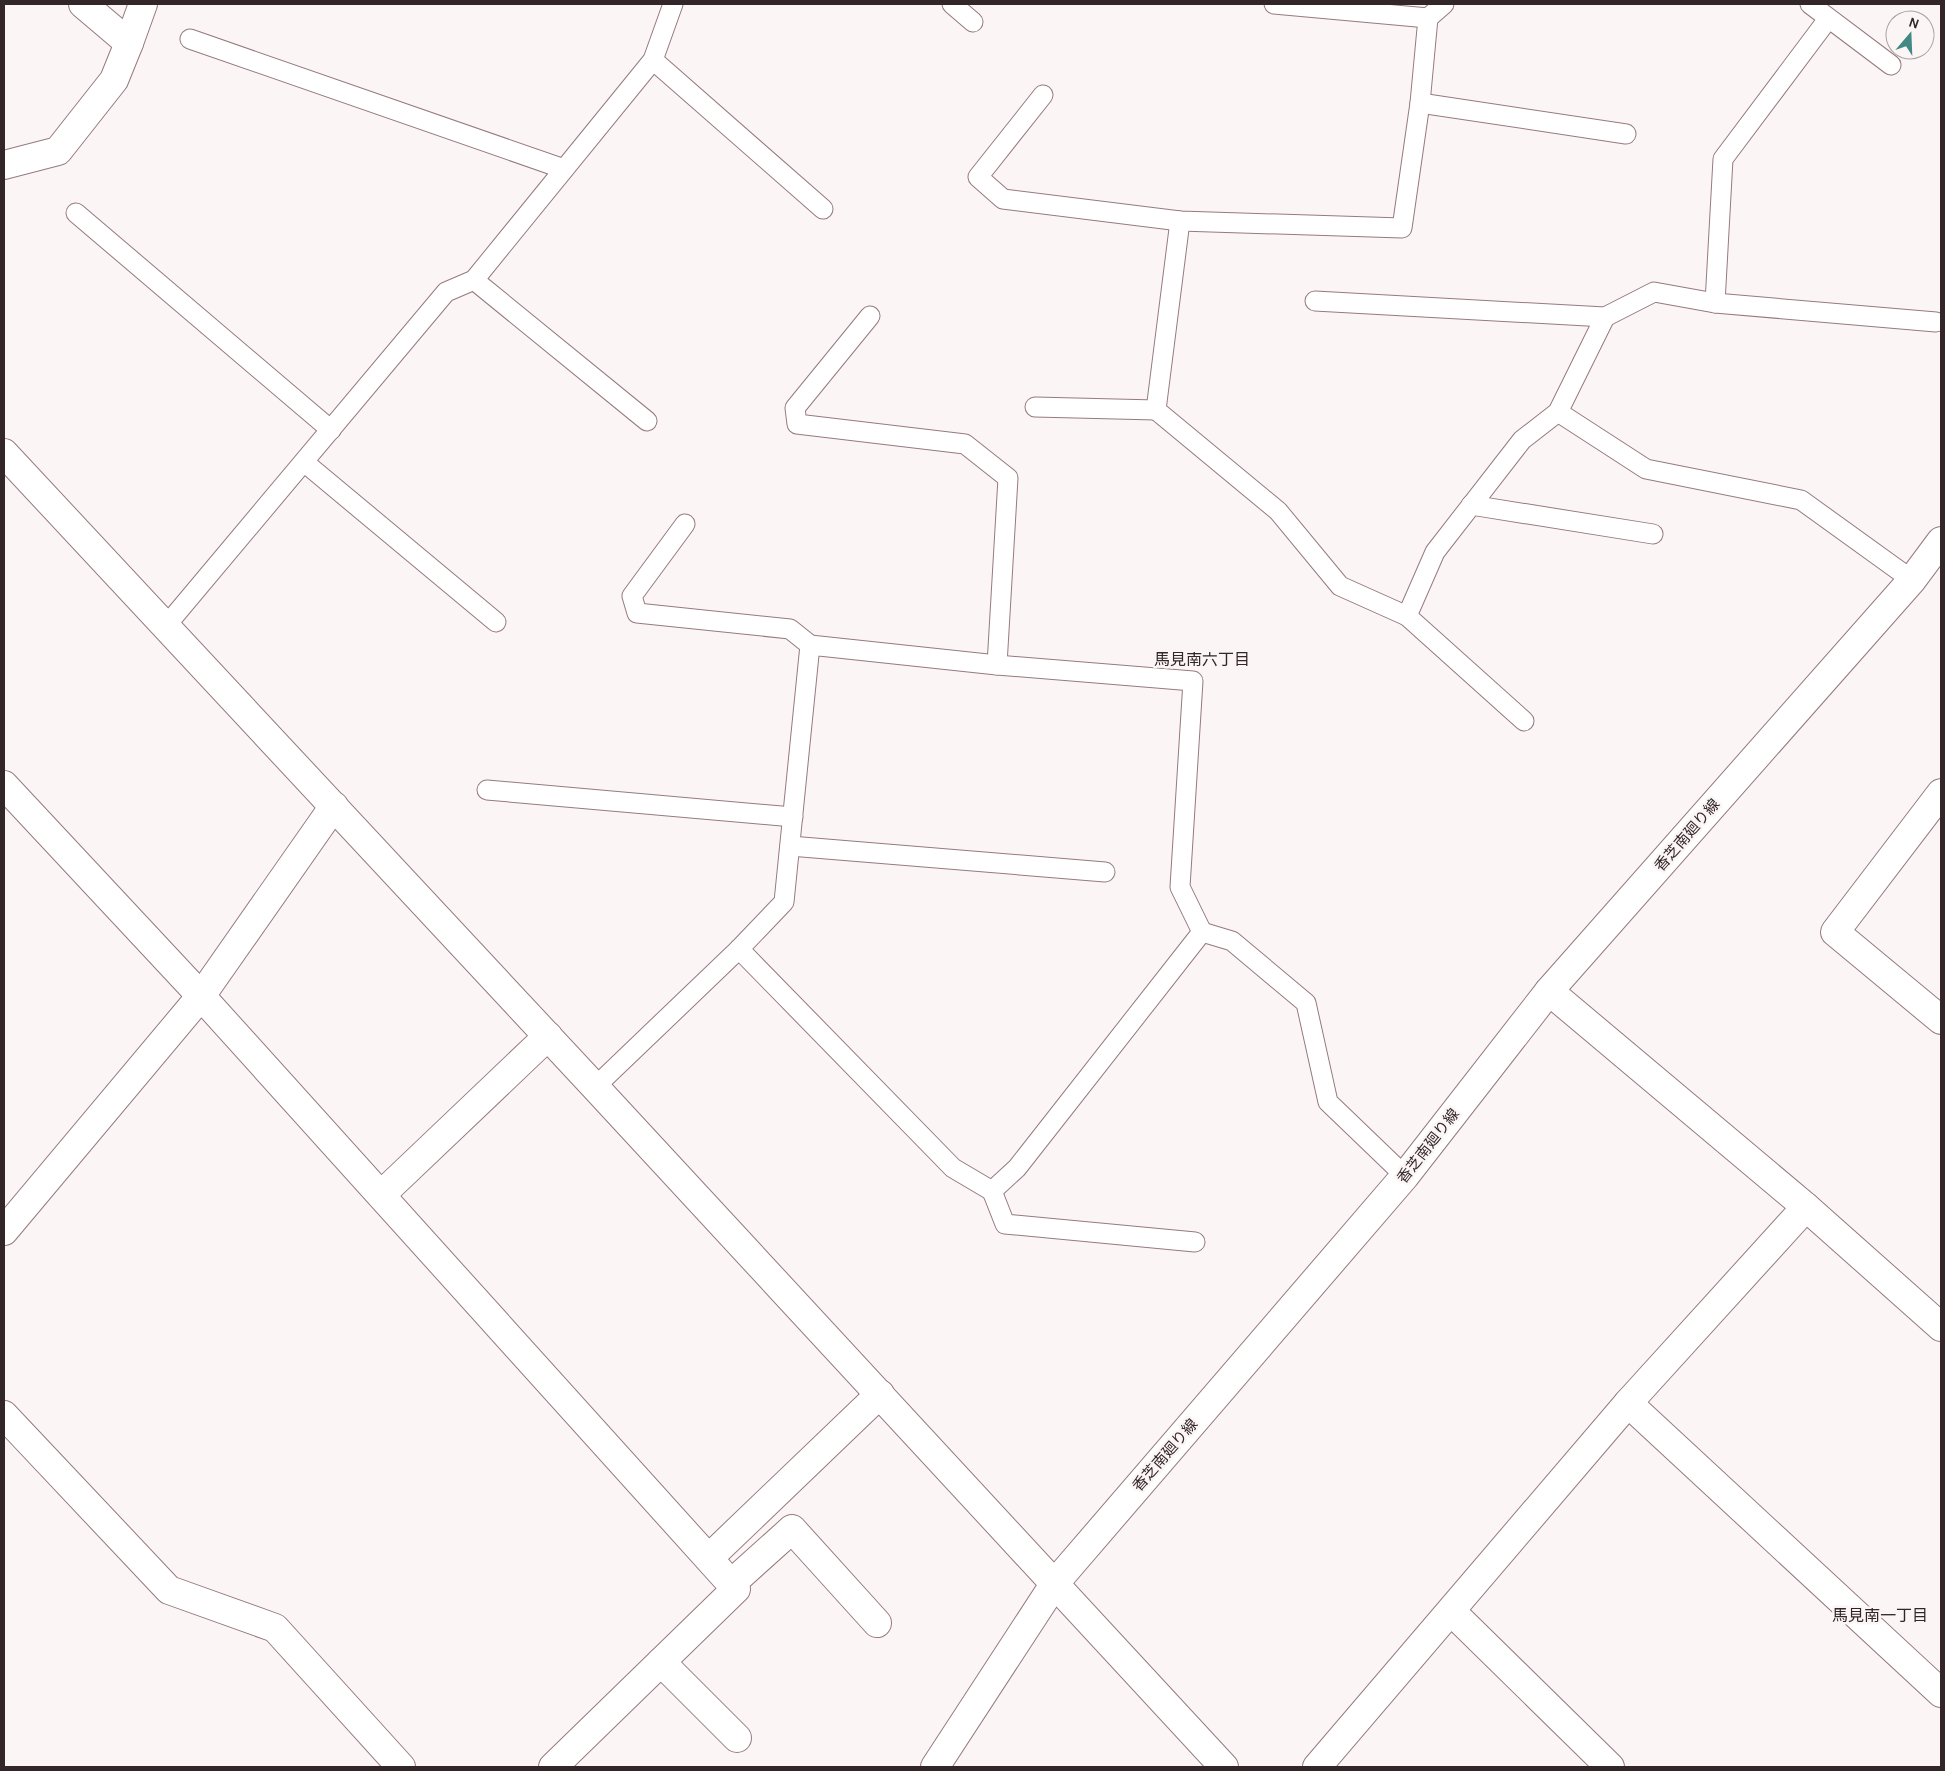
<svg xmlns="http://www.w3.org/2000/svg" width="1945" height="1771" viewBox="0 0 1945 1771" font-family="Karla,'Noto Sans JP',sans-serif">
  <rect width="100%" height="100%" fill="#fbf5f6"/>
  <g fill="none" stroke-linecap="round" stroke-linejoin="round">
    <!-- lane casing -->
    <g stroke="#967a7e" stroke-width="21">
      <g id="lane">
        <path d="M952 4 973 22"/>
        <path d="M1274 4 1428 18 1444 4"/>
        <path d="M1810 4 1891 65"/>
        <path d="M190 39 564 169"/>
        <path d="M653 60 823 209"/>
        <path d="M1043 95 978 177 1003 199 1180 221 1402 228 1420 103 1428 18"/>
        <path d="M1420 103 1626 134"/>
        <path d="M76 213 331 430"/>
        <path d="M1180 221 1156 410 1278 511 1340 586 1407 616 1435 552 1522 440 1558 412 1605 317 1315 301"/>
        <path d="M474 280 647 421"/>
        <path d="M1715 303 1723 159 1828 19"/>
        <path d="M1605 317 1654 292 1715 303 1936 322"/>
        <path d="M1035 407 1156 410"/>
        <path d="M1558 412 1646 469 1801 500 1912 580"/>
        <path d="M304 462 496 622"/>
        <path d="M1471 505 1653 534"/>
        <path d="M685 524 632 596 637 613 790 629 810 645"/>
        <path d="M1407 616 1524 721"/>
        <path d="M165 627 446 292 474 280 653 60 673 4"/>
        <path d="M487 790 793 817"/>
        <path d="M790 846 1105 872"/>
        <path d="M1202 932 1232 941 1306 1003 1328 1102 1405 1176"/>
        <path d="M739 949 953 1168 992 1191 1017 1168 1202 932 1180 887 1193 681 997 665"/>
        <path d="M595 1087 739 949 784 902 810 645 997 665 1008 478 965 444 797 424 795 408 870 316"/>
        <path d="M992 1191 1005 1224 1195 1242"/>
      </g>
    </g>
    <!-- street casing -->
    <g stroke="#967a7e" stroke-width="30">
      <g id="street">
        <path d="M129 43 143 4"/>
        <path d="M4 165 58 151 114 80 129 43 83 4"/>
        <path d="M4 785 201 996 736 1589 553 1767"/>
        <path d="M1941 793 1835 932 1941 1020"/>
        <path d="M1549 991 1806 1207 1941 1327"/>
        <path d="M381 1195 548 1036"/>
        <path d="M4 1231 201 996 334 806"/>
        <path d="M1628 1403 1941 1693"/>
        <path d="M4 1415 169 1590 275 1628 401 1767"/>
        <path d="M709 1558 880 1394"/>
        <path d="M732 1583 792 1529 877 1623"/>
        <path d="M1451 1611 1610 1767"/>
        <path d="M661 1662 737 1738"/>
        <path d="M1317 1767 1628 1403 1806 1207"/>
      </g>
    </g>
    <!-- secondary casing -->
    <g stroke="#967a7e" stroke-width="30">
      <g id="secondary">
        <path d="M4 453 595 1087 1224 1767"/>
        <path d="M935 1767 1055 1583 1405 1176 1549 991 1912 580 1941 541"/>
      </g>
    </g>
    <!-- lane -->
    <use href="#lane" stroke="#fff" stroke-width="19"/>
    <!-- street -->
    <use href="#street" stroke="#fff" stroke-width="28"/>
    <!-- secondary -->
    <use href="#secondary" stroke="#fff" stroke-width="28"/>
  </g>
  <g text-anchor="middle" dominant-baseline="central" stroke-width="5" stroke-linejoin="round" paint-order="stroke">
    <!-- street labels -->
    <g font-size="15" fill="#322628" stroke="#fbf5f6">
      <text transform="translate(1687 835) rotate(-49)">香芝南廻り線</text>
      <text transform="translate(1428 1146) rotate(-52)">香芝南廻り線</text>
      <text transform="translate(1165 1455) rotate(-49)">香芝南廻り線</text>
    </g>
    <!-- neighbourhood labels -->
    <g font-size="16" fill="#322628" stroke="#fbf5f6">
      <text x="1202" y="659">馬見南六丁目</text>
      <text x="1880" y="1615">馬見南一丁目</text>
    </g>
  </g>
  <!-- border -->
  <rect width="1945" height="1771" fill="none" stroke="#322628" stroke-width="10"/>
  <!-- north arrow -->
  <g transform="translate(1910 35) rotate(19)"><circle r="24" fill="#fbf5f6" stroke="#aba2a4"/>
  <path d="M0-4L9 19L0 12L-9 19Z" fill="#428984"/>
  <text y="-8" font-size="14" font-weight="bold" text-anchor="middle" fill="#322628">N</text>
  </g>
</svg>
